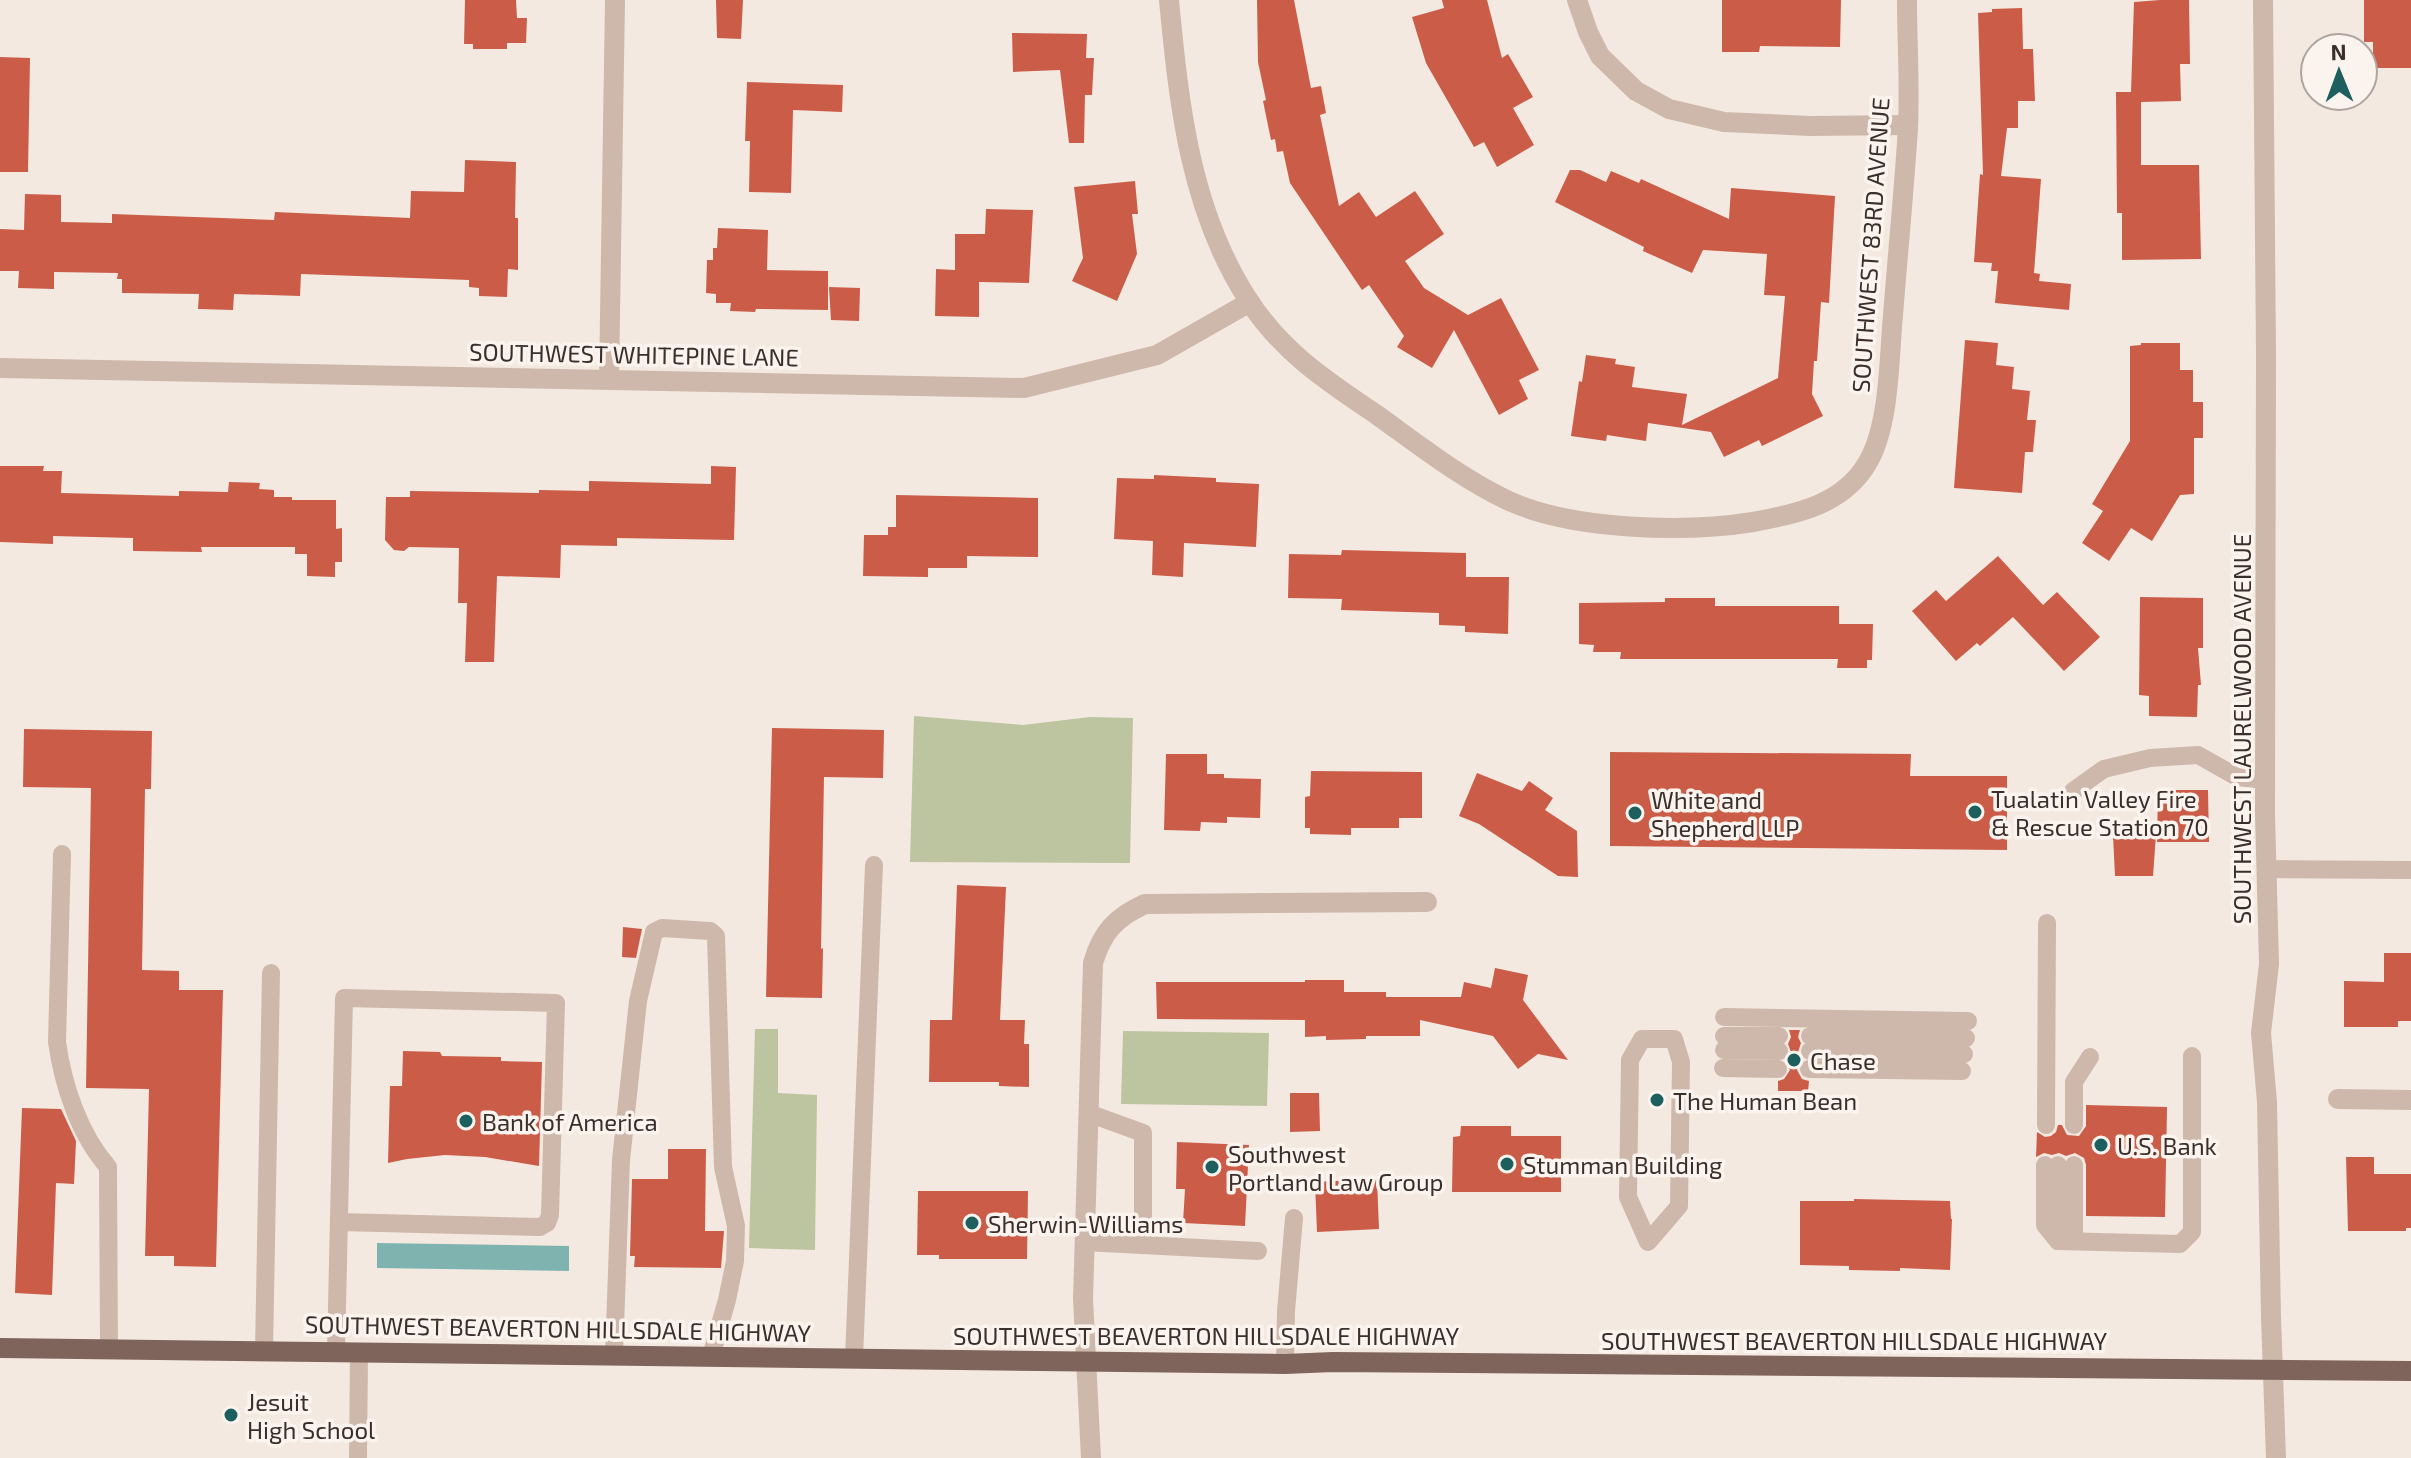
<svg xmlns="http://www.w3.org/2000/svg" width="2411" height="1458" viewBox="0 0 2411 1458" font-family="'Exo 2',sans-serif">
  <rect width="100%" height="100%" fill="#f4e9e0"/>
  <!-- green -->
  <g fill="#bcc59f">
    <path d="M914 716 1023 725 1090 717 1133 718 1130 863 910 862Z"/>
    <path d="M755 1029H778V1093L817 1095 815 1250 749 1248Z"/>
    <path d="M1123 1031 1269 1033 1267 1106 1121 1104Z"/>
  </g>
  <!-- water -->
  <path fill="#7eb3b0" d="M377 1243 569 1246V1271L377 1268Z"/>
  <!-- building -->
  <g fill="#cb5c48">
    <path d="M465 0H516L517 18H527L526 43H507V49H473V44H464Z"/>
    <path d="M716 0H743L741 39 717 38Z"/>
    <path d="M1257 0H1294L1311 88 1321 86 1326 113 1320 115 1339 206 1359 192 1376 217 1415 191 1444 234 1405 261 1424 288 1468 315 1501 298 1539 370 1519 380 1528 399 1499 415 1454 330 1432 368 1397 347 1404 336 1369 285 1362 290 1290 183 1283 151 1277 152 1275 139 1271 140 1263 101 1266 100 1258 62Z"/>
    <path d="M1442 0H1487L1502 58 1508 54 1533 97 1513 108 1534 145 1497 167 1484 142 1474 147 1426 63 1412 17 1444 8Z"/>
    <path d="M1722 0H1841L1840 47 1760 46 1759 52H1722Z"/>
    <path d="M2160 0H2189L2190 64H2180L2181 101 2141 102V165H2199L2201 259 2122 260V213H2117L2116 92H2131L2134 2Z"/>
    <path d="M2364 0H2411V68H2373V42H2364Z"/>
    <path d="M2022 8 2023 49H2033L2035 101H2018V128H2007L2001 176 2041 179 2034 273 2040 274 2039 281 2071 284 2069 310 1995 303 1998 271H1991L1992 263 1974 262 1980 174 1983 175 1978 13 1992 12V9Z"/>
    <path d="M1012 33 1087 34 1086 58H1094L1092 95H1085L1084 143H1069L1060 70 1013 72Z"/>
    <path d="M0 57 30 58 28 172H0Z"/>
    <path d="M747 82 843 85 842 112 793 110 791 193 749 192 750 141H745Z"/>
    <path d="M465 160 516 162 515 218H518V270L508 269 507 297 479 296V288L469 287V280L301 274 300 296 234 294 233 310 198 309 199 294 122 293V279H117L118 273 54 272V289L18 288 19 271H0V229L24 230 25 194 61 195V222L112 223V214L274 220 275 212 410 218 411 191 464 192Z"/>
    <path d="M1570 170H1580L1606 182 1611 171 1639 183 1641 179 1729 219 1731 188 1835 196 1829 303 1821 302 1817 361H1814L1812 394 1823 416 1762 446 1759 440 1724 457 1711 432 1648 423 1646 441 1607 435 1606 441 1571 436 1579 381 1582 382 1586 355 1616 359 1615 364 1635 367 1632 387 1687 394 1682 425 1778 378 1785 296 1764 295 1767 254 1703 250 1692 273 1643 251 1644 247 1555 202Z"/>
    <path d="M1135 181 1138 214H1132L1137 254 1117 301 1072 281 1083 258 1074 187Z"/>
    <path d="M986 209 1033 210 1029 283 979 282V317L935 316 936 269 955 270V234H985Z"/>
    <path d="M718 228 768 230 767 270 828 271V310L756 309 755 312 730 311 731 303H716V294L706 293 707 260H713V248H717Z"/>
    <path d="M829 287 860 288 859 321 831 320Z"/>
    <path d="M1965 340 1998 343 1996 365 2014 367 2012 389 2030 391 2027 420H2036L2033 452H2025L2022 493 1954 488Z"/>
    <path d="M2141 343H2180V370H2193V402H2203V438H2194V494L2180 495 2152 541 2131 528 2109 561 2082 543 2103 511 2092 504 2130 441V346L2141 345Z"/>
    <path d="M0 466H44L43 471H62L61 493 179 496V491L228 492 229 482 260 483 259 489 274 490V497H292V500H336V529L342 528V562H335V577L307 576V554H295V547H201L202 552 133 551V538L53 536V544L0 542Z"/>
    <path d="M711 466 736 467 734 540 617 538V546L561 545 560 578 497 576 494 662H465L467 603H458L459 548 409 547 404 551 394 550 385 540 386 497H410V491L539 493V490L589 491V481L711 484Z"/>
    <path d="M1154 475 1216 478V482L1259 484 1256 547 1184 543 1183 577 1152 575 1153 541 1114 539 1117 478 1154 479Z"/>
    <path d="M896 495 1038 498V557L967 556V568H928V577L863 576 864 535H888V527H896Z"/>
    <path d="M1342 550 1466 553V577H1509L1508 634 1465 632V626L1439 625V613L1341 610 1342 599 1288 598 1289 554 1341 555Z"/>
    <path d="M1998 556 2043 605 2057 592 2100 637 2064 671 2013 617 1980 646 1977 643 1956 661 1912 611 1936 590 1946 601Z"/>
    <path d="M2140 597 2203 598V648H2198L2201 685H2198L2197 717 2149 716V696L2139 695Z"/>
    <path d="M1665 598H1715V606H1839V624H1873L1872 660H1867V668H1837L1838 659H1620L1621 652H1593L1594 645 1579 644V603L1665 602Z"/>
    <path d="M772 728 884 730 883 778 824 777 821 949 823 948 822 998 766 997Z"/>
    <path d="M24 729 152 731 151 789H145L142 970 179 971V990H223L216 1267 174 1266V1256H145L149 1089 86 1088 91 788 23 787Z"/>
    <path d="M1610 752 1911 754 1910 776H2007V850L1610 846Z"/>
    <path d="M1166 754H1207V774H1224V778L1261 779 1260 818 1227 817V823L1201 822 1200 831 1164 830Z"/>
    <path d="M1311 771 1422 772V818H1399V828H1351V835L1310 834V828H1305V797L1310 796Z"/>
    <path d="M1477 773 1522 791 1529 781 1553 798 1545 810 1577 831 1578 877 1558 876 1479 824 1459 816Z"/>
    <path d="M2158 790H2208L2209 842H2157Z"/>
    <path d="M2113 835H2156L2153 876H2115Z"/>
    <path d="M957 885 1006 887 1000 1020H1025L1024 1044H1029V1087L999 1086V1082H929L930 1020H952Z"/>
    <path d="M623 927 642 929 636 958 622 957Z"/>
    <path d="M2384 953H2411V1021H2398V1027H2344V981L2384 982Z"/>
    <path d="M1495 968 1528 975 1523 1000 1568 1060 1538 1054 1518 1069 1493 1036 1420 1020V1036H1366V1039L1326 1040V1036L1305 1037V1020L1157 1019 1156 982H1305V980H1344V992H1386V997H1461L1464 982 1491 988Z"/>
    <path d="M1789 1030H1800L1798 1037 1801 1043 1798 1052 1802 1060 1797 1070 1802 1079 1809 1081 1808 1091H1778V1081L1784 1079 1790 1070 1786 1060 1791 1052 1788 1044 1791 1037Z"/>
    <path d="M403 1051 440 1052 442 1056 501 1057V1061L542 1062 539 1166 485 1157 445 1155 407 1159 388 1163 390 1086H402Z"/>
    <path d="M1290 1093H1319L1320 1131 1290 1132Z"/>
    <path d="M2086 1105 2167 1107 2165 1217 2086 1216V1165L2084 1158 2075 1153 2066 1156 2059 1153 2052 1155 2044 1153 2036 1157 2037 1132 2045 1137 2051 1136 2056 1132 2058 1125H2062L2067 1135 2079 1136 2086 1126Z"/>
    <path d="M22 1108 61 1109 76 1141 74 1184 56 1183 52 1295 15 1293Z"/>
    <path d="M1461 1126H1511V1136H1561V1192H1452L1453 1137 1460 1136Z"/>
    <path d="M1177 1142 1249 1145 1245 1226 1183 1223 1185 1189H1176Z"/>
    <path d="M668 1149H706L705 1231H724L721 1268 634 1267 635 1256H630L632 1179H668Z"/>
    <path d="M2346 1157H2374V1174H2411V1228H2406V1231H2348Z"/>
    <path d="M1377 1179 1379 1229 1317 1232 1315 1182Z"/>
    <path d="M918 1191H1028L1027 1259H939V1255H917Z"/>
    <path d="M1854 1199 1950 1201 1951 1219H1952L1950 1270 1900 1268V1271L1849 1270V1266L1800 1265V1201H1854Z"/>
  </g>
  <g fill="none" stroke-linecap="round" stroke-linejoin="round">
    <!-- service -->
    <g stroke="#ceb8ab" stroke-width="18">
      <path d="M2073 791 2104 769 2150 758 2198 755 2237 777 2265 780"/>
      <path d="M62 854 57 1042C63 1085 79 1134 108 1167L109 1349"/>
      <path d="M2266 869 2411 870"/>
      <path d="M1724 1017 1968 1021"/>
      <path d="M1724 1036H1779"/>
      <path d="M1810 1036 1966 1038"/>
      <path d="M1642 1039H1674L1681 1062 1679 1206 1648 1242 1628 1197 1630 1060Z"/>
      <path d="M1724 1050 1779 1051"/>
      <path d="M1810 1051 1964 1054"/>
      <path d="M1723 1068 1778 1069"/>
      <path d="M1809 1069 1962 1071"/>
      <path d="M1088 1113 1143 1133V1245"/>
      <path d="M2046 1125 2047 923"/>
      <path d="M2074 1125V1082L2090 1057"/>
      <path d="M2045 1165V1225L2058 1241 2180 1244 2192 1232V1056"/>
      <path d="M2058 1241V1165"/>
      <path d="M2074 1241V1165"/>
      <path d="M1084 1242 1258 1251"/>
      <path d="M264 1351 271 973"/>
      <path d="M336 1351 344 998 556 1003 550 1215 547 1223 540 1227 339 1222"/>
      <path d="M614 1355 621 1160 638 1001 654 932 662 928 710 931 716 936 723 1167 736 1226 735 1261 727 1300 711 1356"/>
      <path d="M854 1358 874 865"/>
      <path d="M1285 1364 1286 1311 1294 1218"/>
      <path d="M358 1458 359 1352"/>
    </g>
    <!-- minor -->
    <g stroke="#ceb8ab" stroke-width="20">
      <path d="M1169 0C1179 105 1190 211 1249 301 1283 353 1327 381 1377 415 1419 445 1462 479 1509 501 1573 530 1684 533 1753 522 1798 514 1844 504 1868 462 1890 424 1889 357 1893 315 1898 252 1904 190 1908 128 1910 85 1907 42 1907 0"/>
      <path d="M1577 0 1588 32 1600 56 1636 91 1669 109 1724 122 1810 126 1908 125"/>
      <path d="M0 368 1024 388 1157 355 1250 302"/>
      <path d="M609 379 615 0"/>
      <path d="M2338 1099 2411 1100"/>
      <path d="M1091 1458 1083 1299 1093 963C1102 932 1116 917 1145 904L1427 902"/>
    </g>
    <!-- tertiary -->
    <path stroke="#ceb8ab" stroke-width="20" d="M2263 0 2266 354 2265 813 2269 964 2261 1033 2267 1102 2271 1317 2276 1458"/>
    <!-- primary -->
    <path stroke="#7e645b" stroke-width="20" d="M0 1348 1285 1364 1333 1362 2411 1371"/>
  </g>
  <!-- markers -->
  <g fill="#1d5f5e" stroke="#fbf4ee" stroke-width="3">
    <circle cx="1975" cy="812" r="8"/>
    <circle cx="1635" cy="813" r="8"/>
    <circle cx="1794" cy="1060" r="8"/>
    <circle cx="1657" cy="1100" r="8"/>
    <circle cx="466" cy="1121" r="8"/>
    <circle cx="2101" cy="1145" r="8"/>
    <circle cx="1507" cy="1164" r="8"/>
    <circle cx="1212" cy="1167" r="8"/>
    <circle cx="972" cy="1223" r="8"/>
    <circle cx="231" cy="1415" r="8"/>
  </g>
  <g text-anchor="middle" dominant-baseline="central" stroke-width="7" stroke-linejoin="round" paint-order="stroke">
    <!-- street labels -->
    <g font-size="24" fill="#3b2e2b" stroke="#fbf4ee">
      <text transform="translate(1870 245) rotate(-86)">SOUTHWEST 83RD AVENUE</text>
      <text transform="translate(634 354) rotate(1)">SOUTHWEST WHITEPINE LANE</text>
      <text transform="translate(2241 729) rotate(-90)">SOUTHWEST LAURELWOOD AVENUE</text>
      <text transform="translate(558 1328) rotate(1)">SOUTHWEST BEAVERTON HILLSDALE HIGHWAY</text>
      <text x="1206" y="1335">SOUTHWEST BEAVERTON HILLSDALE HIGHWAY</text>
      <text x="1854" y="1340">SOUTHWEST BEAVERTON HILLSDALE HIGHWAY</text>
    </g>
    <!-- poi labels -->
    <g font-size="24" fill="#3b2e2b" stroke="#fbf4ee" text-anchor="start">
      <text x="1991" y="798">Tualatin Valley Fire<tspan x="1991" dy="28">&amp; Rescue Station 70</tspan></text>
      <text x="1651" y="799">White and<tspan x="1651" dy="28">Shepherd LLP</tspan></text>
      <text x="1810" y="1060">Chase</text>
      <text x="1673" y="1100">The Human Bean</text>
      <text x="482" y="1121">Bank of America</text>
      <text x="2117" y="1145">U.S. Bank</text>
      <text x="1228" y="1153">Southwest<tspan x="1228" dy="28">Portland Law Group</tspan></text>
      <text x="1523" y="1164">Stumman Building</text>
      <text x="988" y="1223">Sherwin-Williams</text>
      <text x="247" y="1401">Jesuit<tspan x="247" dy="28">High School</tspan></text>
    </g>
  </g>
  <!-- north arrow -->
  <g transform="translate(2339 72) rotate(359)"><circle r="38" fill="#fbf4ee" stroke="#aea5a0" stroke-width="2"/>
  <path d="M0-6L14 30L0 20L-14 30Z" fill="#1d5f5e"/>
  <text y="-12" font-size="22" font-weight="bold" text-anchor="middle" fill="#3b2e2b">N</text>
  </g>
</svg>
